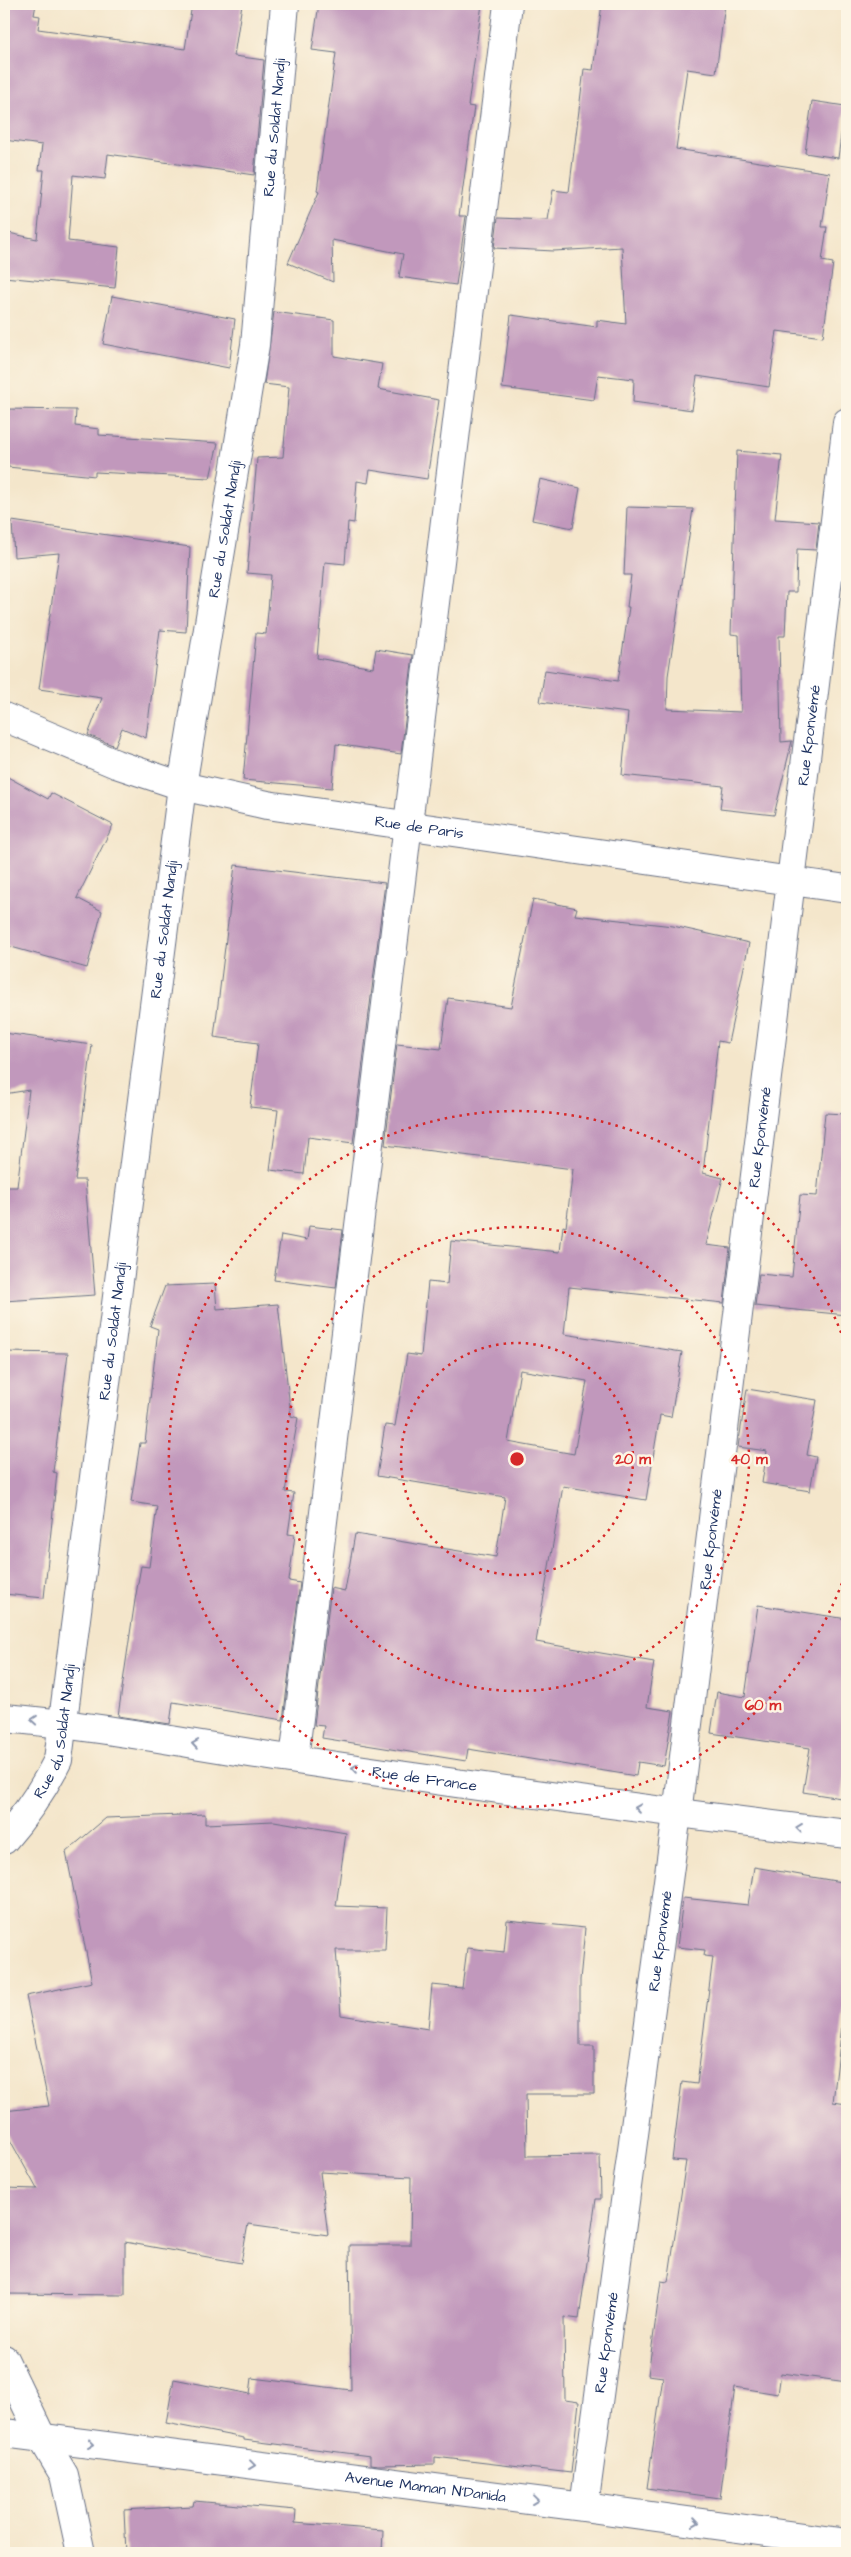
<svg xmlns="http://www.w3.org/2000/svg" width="851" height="2557" viewBox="0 0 851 2557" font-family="'Architects Daughter',sans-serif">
  <rect width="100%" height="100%" fill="#fcf5e5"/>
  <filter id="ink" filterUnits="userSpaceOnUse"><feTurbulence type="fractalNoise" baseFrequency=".02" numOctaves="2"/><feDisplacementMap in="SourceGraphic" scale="10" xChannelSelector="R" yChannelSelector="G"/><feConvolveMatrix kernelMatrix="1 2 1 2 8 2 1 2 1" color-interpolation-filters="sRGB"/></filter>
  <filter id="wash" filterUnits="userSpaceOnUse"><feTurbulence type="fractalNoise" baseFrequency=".0096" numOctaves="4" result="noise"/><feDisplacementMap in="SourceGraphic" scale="20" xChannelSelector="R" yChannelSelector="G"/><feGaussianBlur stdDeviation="1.12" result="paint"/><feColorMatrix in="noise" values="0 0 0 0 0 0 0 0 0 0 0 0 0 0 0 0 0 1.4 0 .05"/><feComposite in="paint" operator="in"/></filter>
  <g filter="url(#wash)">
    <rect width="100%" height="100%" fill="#f4e6cb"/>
    <g id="blocks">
      <!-- building -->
      <g fill="#c198bc" fill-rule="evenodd">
        <path d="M4 4H36L34 15 40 16 38 29 185 49 192 4H242L234 56 264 60 254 175 108 154 105 179 73 175 68 241 119 247 115 288 4 277V232L37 239 44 170H39L42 145 4 140Z"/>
        <path d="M319 4H482L468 106 474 107 459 216H466L456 285 399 277 403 254 332 240 333 282 288 263 319 192 317 191 336 53 312 50Z"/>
        <path d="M602 4H725L716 73 687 69 676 149 830 173 822 227H827L822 261 833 263 823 337 777 331 769 387 697 376 692 410 633 402 634 379 598 375 594 400 502 388 511 315 597 327V320L626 324 622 247 554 251 494 248 498 218 548 220 553 190 569 192 584 69 593 70Z"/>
        <path d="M812 101 845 106 838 158 805 153Z"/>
        <path d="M112 296 235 319 229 368 103 344Z"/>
        <path d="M274 312 334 320V356L382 364 378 389 439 400 427 479 370 470 368 483 357 481 354 523 348 522 345 564 325 562 317 658 373 668 376 649 413 655 401 754 336 744 332 788 243 780 256 633 266 634 271 575 247 573 257 458 283 457 289 387 264 384Z"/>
        <path d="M4 409 76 410 75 426 99 429V435L218 443 210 478 95 472V476L8 467Z"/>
        <path d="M737 451 782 455 775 519 819 522 816 550 797 549 796 592H787L785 636H779L781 742 792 741 774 815 720 809 723 786 622 775 628 713 540 702 545 670 618 681 629 607H627L631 575H624L627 507 693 509 668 676 667 709 741 712 739 635 731 634Z"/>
        <path d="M540 479 580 488 573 528 532 520Z"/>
        <path d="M12 521 190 547 186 632 160 630 146 738 122 728 115 746 88 735 102 698 39 689 59 553 14 557Z"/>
        <path d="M4 775 48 799 51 793 113 825 77 898 102 911 87 968 4 945Z"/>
        <path d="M235 865 385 883 353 1143 308 1137 304 1174 270 1170 278 1110 250 1107 258 1043 214 1037Z"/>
        <path d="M533 899 577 908 575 915 673 926 749 943 728 1043 718 1041 703 1173 723 1178 706 1245 730 1248 724 1303 569 1287 564 1334 682 1352 671 1417 660 1415 646 1500 563 1486 536 1642 654 1662 647 1707 673 1711 664 1766 638 1762 636 1776 468 1749 466 1761 322 1738 324 1726 314 1725 331 1588 345 1591 355 1534 496 1557 505 1497 377 1476 385 1425 395 1426 407 1354 421 1356 428 1282 447 1284 451 1241 560 1252 563 1226 566 1227 573 1169 385 1145 397 1044 441 1049 448 998 511 1007ZM520 1370 587 1381 574 1454 508 1442Z"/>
        <path d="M4 1033 92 1045 75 1180H85L95 1295 4 1301V1187H17L29 1090 4 1094Z"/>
        <path d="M825 1113 847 1114V1315L755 1306 759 1274 792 1277 800 1195 817 1196Z"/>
        <path d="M309 1226 343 1230 336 1288 274 1280 281 1235 307 1240Z"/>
        <path d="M215 1284 217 1309 278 1304 291 1416 298 1418 285 1492 294 1493 288 1534 295 1535 289 1581 300 1583 283 1720 173 1702 170 1724 118 1716 135 1600 141 1566 149 1567 157 1506 131 1502 140 1443H145L158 1329 150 1326 165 1286Z"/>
        <path d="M4 1352 68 1353 53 1472 57 1473 44 1598 4 1594Z"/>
        <path d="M747 1389 817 1400 807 1455 816 1457 810 1491 762 1483 767 1451 738 1447Z"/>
        <path d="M758 1605 847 1619V1759L841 1798 803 1792 810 1748 711 1733 717 1692 745 1697Z"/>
        <path d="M205 1814V1824L274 1821 346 1833 336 1906 387 1908 385 1950H336L341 2015 428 2029 432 1985 462 1988 467 1948 504 1952 507 1920 585 1928 580 1980V2046H594V2094H526L527 2156 600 2155 601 2199H596L579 2319 564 2317 565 2400 579 2402 571 2473 435 2457V2464L378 2465 370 2464V2456L244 2440V2438L166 2423 174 2379 250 2394 252 2378 351 2390 349 2245H410L411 2177 320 2172 328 2235 248 2224 241 2263 125 2242V2295L4 2294V2188L37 2189 4 2129V2111L49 2106 26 1996 92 1982 66 1852 106 1818Z"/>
        <path d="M754 1867 847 1883V2010L844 2009 833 2102 847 2104V2382L781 2373 778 2394 735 2387 720 2498 647 2488 663 2377 648 2375 661 2281 668 2282 686 2161 672 2160 682 2082 697 2084 713 1957 704 1956 705 1950 677 1947 683 1898 748 1905Z"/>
        <path d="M194 2501 296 2510 295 2523 383 2530 382 2553H126L124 2510 193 2506Z"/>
      </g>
    </g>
  </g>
  <g filter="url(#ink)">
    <use href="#blocks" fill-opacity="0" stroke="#676f84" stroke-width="1"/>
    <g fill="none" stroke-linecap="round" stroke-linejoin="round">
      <!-- minor casing -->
      <g stroke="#676f84" stroke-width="30">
        <g id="minor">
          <path d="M294 1759 508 4"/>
          <path id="s1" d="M4 1840C26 1815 43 1790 58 1760L182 786 255 345 285 4"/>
          <path d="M42 2438 64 2475 81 2553"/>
          <path id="s2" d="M584 2507 677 1814 847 422"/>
        </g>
      </g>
      <!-- tertiary casing -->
      <g stroke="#676f84" stroke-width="30">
        <g id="tertiary">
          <path id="s3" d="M4 717 116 764 182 786 267 805 847 889"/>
          <path id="s4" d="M4 1718C102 1726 198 1746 296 1760 479 1787 663 1812 847 1834"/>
          <path d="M4 2359 42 2438"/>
          <path id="s5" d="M4 2433 584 2507 847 2543"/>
        </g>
      </g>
      <!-- minor -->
      <use href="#minor" stroke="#fff" stroke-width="28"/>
      <!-- tertiary -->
      <use href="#tertiary" stroke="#fff" stroke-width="28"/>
    </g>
    <!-- one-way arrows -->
    <defs><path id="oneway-chevron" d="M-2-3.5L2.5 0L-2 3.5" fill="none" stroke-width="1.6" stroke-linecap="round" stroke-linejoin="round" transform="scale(1.25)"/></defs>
    <g stroke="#8d97ae">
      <use href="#oneway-chevron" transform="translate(34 1720) rotate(-175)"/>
      <use href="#oneway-chevron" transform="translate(195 1744) rotate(-171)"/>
      <use href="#oneway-chevron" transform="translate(355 1768) rotate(-172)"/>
      <use href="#oneway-chevron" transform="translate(638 1808) rotate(-172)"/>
      <use href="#oneway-chevron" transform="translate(799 1828) rotate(-173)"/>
      <use href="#oneway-chevron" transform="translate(91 2444) rotate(7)"/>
      <use href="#oneway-chevron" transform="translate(252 2465) rotate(7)"/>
      <use href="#oneway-chevron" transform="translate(535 2500) rotate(7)"/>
      <use href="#oneway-chevron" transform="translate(696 2522) rotate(8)"/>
    </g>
  </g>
  <!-- distance rings -->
  <g fill="none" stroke="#d62828" stroke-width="2.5" stroke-dasharray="2.5 5">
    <circle cx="517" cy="1459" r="116"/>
    <circle cx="517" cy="1459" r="232"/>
    <path d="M847 1569A348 348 0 1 1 847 1349"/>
  </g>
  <g text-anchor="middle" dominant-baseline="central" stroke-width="5" stroke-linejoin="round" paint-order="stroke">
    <!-- street labels -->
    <g font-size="15" fill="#1b2f5e" stroke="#fcf5e5">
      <text stroke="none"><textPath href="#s1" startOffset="1744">Rue du Soldat Nandji</textPath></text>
      <text stroke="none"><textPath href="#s1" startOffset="1339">Rue du Soldat Nandji</textPath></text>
      <text stroke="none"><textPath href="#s2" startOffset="1786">Rue Kponvémé</textPath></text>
      <text stroke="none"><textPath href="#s3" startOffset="432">Rue de Paris</textPath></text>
      <text stroke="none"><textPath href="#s1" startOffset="934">Rue du Soldat Nandji</textPath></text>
      <text stroke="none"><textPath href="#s2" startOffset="1381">Rue Kponvémé</textPath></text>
      <text stroke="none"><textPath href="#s1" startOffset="529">Rue du Soldat Nandji</textPath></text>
      <text stroke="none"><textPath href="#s2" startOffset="976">Rue Kponvémé</textPath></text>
      <text stroke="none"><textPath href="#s1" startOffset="124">Rue du Soldat Nandji</textPath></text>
      <text stroke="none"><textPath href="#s4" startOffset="425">Rue de France</textPath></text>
      <text stroke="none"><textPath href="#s2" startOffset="571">Rue Kponvémé</textPath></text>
      <text stroke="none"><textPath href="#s2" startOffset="166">Rue Kponvémé</textPath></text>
      <text stroke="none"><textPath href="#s5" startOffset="425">Avenue Maman N'Danida</textPath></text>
    </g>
  </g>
  <circle cx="517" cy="1459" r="8" fill="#d62828" stroke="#fcf5e5" stroke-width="2.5"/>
  <g font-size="15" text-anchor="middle" font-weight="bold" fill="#d62828" stroke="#fcf5e5" stroke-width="5" stroke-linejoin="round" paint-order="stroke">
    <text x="633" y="1464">20 m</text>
    <text x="749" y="1464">40 m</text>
    <text x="763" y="1710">60 m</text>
  </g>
  <!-- margin -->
  <rect width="851" height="2557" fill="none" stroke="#fcf5e5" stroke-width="20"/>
</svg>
